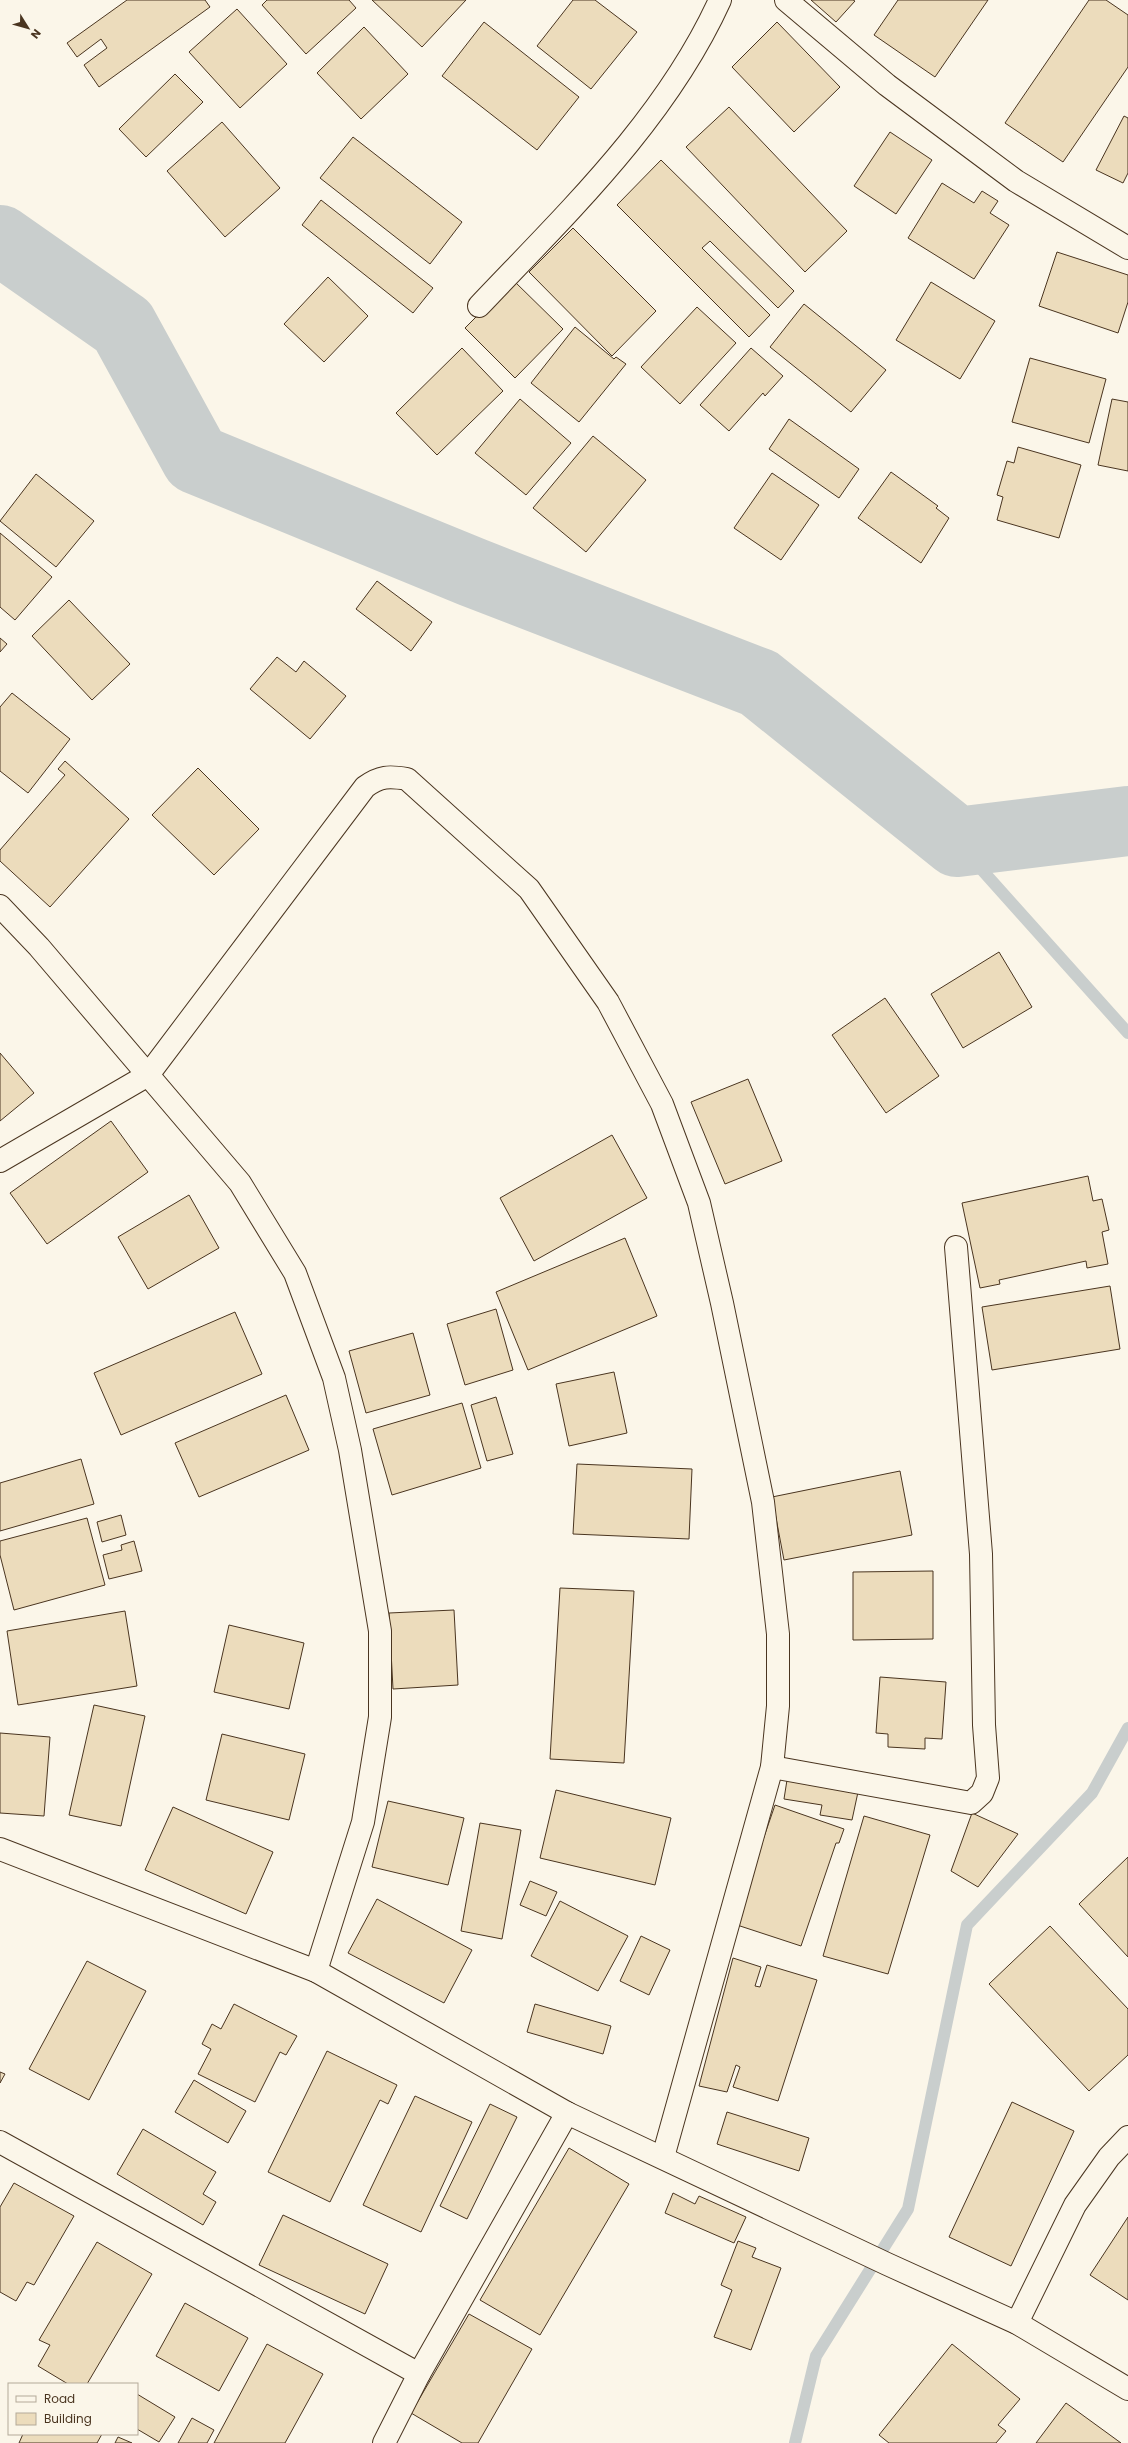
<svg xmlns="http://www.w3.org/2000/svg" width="1128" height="2443" viewBox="0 0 1128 2443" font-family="Poppins,sans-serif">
  <rect width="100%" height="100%" fill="#fbf6e9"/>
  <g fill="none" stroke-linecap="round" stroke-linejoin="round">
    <!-- stream -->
    <g stroke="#c9cecd" stroke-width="12">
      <path d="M957 842 1128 1033"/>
      <path d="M795 2443 816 2356 908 2209 967 1925 1092 1793 1128 1728"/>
    </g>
    <!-- river -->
    <path stroke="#c9cecd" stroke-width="70" d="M0 240 123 326 196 459 472 572 759 683 957 842 1128 821"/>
  </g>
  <!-- building -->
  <g fill="#ecdcbc" stroke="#4a3520">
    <path d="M127 0H205L210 7 99 87 84 65 107 48 101 39 77 57 67 43Z"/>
    <path d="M267 0H349L356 8 306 54 262 5Z"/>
    <path d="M372 0H466L422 47Z"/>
    <path d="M573 0H595L637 32 591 89 537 46Z"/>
    <path d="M811 0H853L855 1 836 22Z"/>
    <path d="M898 0H988L935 77 874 35Z"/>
    <path d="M1089 0H1106L1128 15V67L1063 162 1005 123Z"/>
    <path d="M237 9 287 64 240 108 189 52Z"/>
    <path d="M484 22 579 97 537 150 442 76Z"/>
    <path d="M777 22 840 87 794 132 732 67Z"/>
    <path d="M364 27 408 74 361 119 317 73Z"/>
    <path d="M175 74 203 102 146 157 119 129Z"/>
    <path d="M729 107 847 231 805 272 686 147Z"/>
    <path d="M1124 116 1128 118V173L1123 183 1096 170Z"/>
    <path d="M222 122 280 188 225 237 167 171Z"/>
    <path d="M890 132 932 160 896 214 854 186Z"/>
    <path d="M353 137 462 222 430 264 320 178Z"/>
    <path d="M661 160 794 291 778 308 710 241 702 248 770 315 749 337 617 205Z"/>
    <path d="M942 183 974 203 982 191 998 201 990 213 1009 225 974 279 908 238Z"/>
    <path d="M321 200 433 288 413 313 302 225Z"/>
    <path d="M573 228 656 311 612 356 529 272Z"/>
    <path d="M1057 252 1128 275V302L1118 333 1039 306Z"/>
    <path d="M328 277 368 316 324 362 284 324Z"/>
    <path d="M513 280 563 329 515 378 465 328Z"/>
    <path d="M931 282 995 321 960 379 896 340Z"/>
    <path d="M804 304 886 370 851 412 770 347Z"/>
    <path d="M697 307 736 343 680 404 641 367Z"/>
    <path d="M575 327 614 359 616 357 626 364 579 422 531 383Z"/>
    <path d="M462 348 503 391 437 455 396 413Z"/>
    <path d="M751 348 783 376 765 396 763 393 729 431 700 405Z"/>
    <path d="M1030 358 1106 379 1089 443 1012 422Z"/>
    <path d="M520 399 571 443 526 495 475 453Z"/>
    <path d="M1112 399 1128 402V471L1098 465Z"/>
    <path d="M789 419 859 469 839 498 769 449Z"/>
    <path d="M593 436 646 480 586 552 533 508Z"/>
    <path d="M1018 447 1081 465 1059 538 997 520 1003 497 997 495 1007 461 1014 463Z"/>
    <path d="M891 472 938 506 936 508 949 518 921 563 858 518Z"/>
    <path d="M772 473 819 505 781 560 734 528Z"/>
    <path d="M36 474 94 521 56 567 0 521Z"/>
    <path d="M0 533 52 577 15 620 0 607Z"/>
    <path d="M377 581 432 622 411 651 356 609Z"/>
    <path d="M69 600 130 664 92 700 32 636Z"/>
    <path d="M0 638 7 644 0 652Z"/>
    <path d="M277 657 296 672 304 661 346 696 310 739 250 689Z"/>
    <path d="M12 693 70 739 28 793 0 771V707Z"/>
    <path d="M65 761 129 819 50 907 0 861V850L65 775 58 769Z"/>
    <path d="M198 768 259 829 214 875 152 815Z"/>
    <path d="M999 952 1032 1007 963 1048 931 994Z"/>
    <path d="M885 998 939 1076 886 1113 832 1035Z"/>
    <path d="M0 1053 34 1093 0 1121Z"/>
    <path d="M748 1079 782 1161 725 1184 691 1102Z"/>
    <path d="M111 1121 148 1172 47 1244 10 1193Z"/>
    <path d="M612 1135 647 1198 534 1261 500 1198Z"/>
    <path d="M1088 1176 1093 1201 1102 1199 1109 1230 1102 1232 1108 1264 1087 1268 1086 1261 999 1280 1000 1284 980 1288 962 1203Z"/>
    <path d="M189 1195 219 1248 148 1289 118 1237Z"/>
    <path d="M625 1238 657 1316 528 1370 496 1292Z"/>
    <path d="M1110 1286 1120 1349 992 1370 982 1307Z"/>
    <path d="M496 1309 513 1370 465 1385 447 1324Z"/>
    <path d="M235 1312 262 1374 121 1435 94 1373Z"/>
    <path d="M413 1333 430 1395 366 1413 349 1351Z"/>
    <path d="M614 1372 627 1433 569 1446 556 1384Z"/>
    <path d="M286 1395 309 1450 199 1497 175 1443Z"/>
    <path d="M496 1397 513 1454 487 1461 471 1405Z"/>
    <path d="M462 1403 481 1468 392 1495 373 1429Z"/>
    <path d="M81 1459 94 1504 0 1531V1483Z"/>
    <path d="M577 1464 692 1469 689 1539 573 1534Z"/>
    <path d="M900 1471 912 1535 784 1560 772 1497Z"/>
    <path d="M121 1515 126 1535 102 1542 97 1522Z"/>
    <path d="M87 1518 105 1585 14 1610 0 1555V1541Z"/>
    <path d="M134 1541 142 1571 109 1579 103 1555 122 1550 121 1545Z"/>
    <path d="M933 1571V1639L853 1640V1572Z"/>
    <path d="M560 1588 634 1591 624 1763 550 1759Z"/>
    <path d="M454 1610 458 1685 393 1689 389 1613Z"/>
    <path d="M125 1611 137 1686 18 1705 7 1631Z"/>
    <path d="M229 1625 304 1643 289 1709 214 1692Z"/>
    <path d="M880 1677 946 1682 942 1739 925 1738V1749L888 1747V1734L876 1733Z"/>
    <path d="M94 1705 145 1716 121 1826 69 1815Z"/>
    <path d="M0 1733 50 1737 44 1816 0 1813Z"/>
    <path d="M222 1734 305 1754 289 1820 206 1800Z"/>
    <path d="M787 1780 858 1792 852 1820 820 1815 822 1805 784 1799Z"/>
    <path d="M556 1790 671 1818 655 1885 540 1858Z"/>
    <path d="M388 1801 464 1818 448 1885 372 1867Z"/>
    <path d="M775 1805 844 1829 839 1843H836L801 1946 734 1924Z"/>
    <path d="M173 1807 273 1852 246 1914 145 1870Z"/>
    <path d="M972 1813 1018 1834 978 1887 951 1871Z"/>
    <path d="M864 1816 930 1835 888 1974 823 1956Z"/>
    <path d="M480 1823 521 1830 502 1939 461 1931Z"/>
    <path d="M1128 1857V1957L1079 1904Z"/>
    <path d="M530 1881 557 1892 546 1916 520 1905Z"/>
    <path d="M377 1899 472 1950 444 2003 348 1953Z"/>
    <path d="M560 1901 628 1936 598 1991 531 1956Z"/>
    <path d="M1050 1926 1128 2009V2055L1089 2091 989 1984Z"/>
    <path d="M641 1936 670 1950 649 1995 620 1981Z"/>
    <path d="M733 1958 761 1967 755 1986 760 1987 767 1965 817 1980 778 2101 733 2087 740 2067 736 2065 727 2092 699 2086Z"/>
    <path d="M87 1961 146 1991 89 2100 29 2069Z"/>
    <path d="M234 2004 297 2036 286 2055 280 2052 255 2102 198 2074 211 2049 202 2044 212 2024 221 2029Z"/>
    <path d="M535 2004 611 2026 603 2054 527 2032Z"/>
    <path d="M327 2051 397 2085 388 2104 380 2100 330 2202 268 2172Z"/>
    <path d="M0 2072 5 2074 0 2083Z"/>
    <path d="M194 2080 246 2111 228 2143 175 2112Z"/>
    <path d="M415 2096 472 2122 421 2232 363 2205Z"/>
    <path d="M1012 2102 1074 2131 1011 2266 949 2237Z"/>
    <path d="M490 2104 517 2117 467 2219 440 2206Z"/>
    <path d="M727 2112 809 2138 799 2171 717 2144Z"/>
    <path d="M143 2129 216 2172 203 2194 216 2202 203 2225 117 2174Z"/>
    <path d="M569 2148 629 2184 540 2335 480 2300Z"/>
    <path d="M14 2183 74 2216 34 2285 27 2282 16 2301 0 2292V2207Z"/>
    <path d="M673 2193 695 2204 699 2196 746 2217 734 2243 665 2213Z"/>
    <path d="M283 2215 388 2264 365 2314 259 2265Z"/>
    <path d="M1128 2217V2300L1090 2275Z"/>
    <path d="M738 2241 756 2248 752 2257 781 2268 751 2350 714 2337 732 2290 721 2285Z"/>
    <path d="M97 2242 152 2274 87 2384H68L38 2366 50 2345 39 2340Z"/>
    <path d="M185 2303 248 2338 219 2391 156 2356Z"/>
    <path d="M469 2314 532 2349 478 2443H462L411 2413Z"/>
    <path d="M267 2344 323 2374 285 2443H214Z"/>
    <path d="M952 2344 1020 2399 998 2425 1006 2431 996 2443H889L879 2435Z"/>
    <path d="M137 2394 175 2417 159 2442 137 2429Z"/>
    <path d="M1066 2403 1121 2443H1036Z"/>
    <path d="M192 2418 214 2430 207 2443H178Z"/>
    <path d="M23 2434H102L97 2443H19Z"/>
    <path d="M118 2437 132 2443H115Z"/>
  </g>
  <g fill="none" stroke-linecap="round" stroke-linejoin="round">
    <!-- street casing -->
    <g stroke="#4a3520" stroke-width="24">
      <g id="street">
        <path d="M786 0 887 85 1016 181 1128 248"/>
        <path d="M479 306C568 212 666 119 720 0"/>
        <path d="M0 906 39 947 240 1183 295 1273 334 1378 350 1450 380 1631V1717L363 1822 316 1971"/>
        <path d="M0 1161 148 1075 365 787C380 776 389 776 407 779L529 889 608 1002 662 1104 699 1203 722 1303 763 1502 778 1634V1706L772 1767 663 2157"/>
        <path d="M772 1767 971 1803 982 1793 988 1778 984 1725 981 1554 956 1247"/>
        <path d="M0 1849 316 1971 567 2113 887 2264 1017 2323 1128 2389"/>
        <path d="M0 2142 419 2374"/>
        <path d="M1017 2323 1075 2205 1109 2157 1128 2137"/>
        <path d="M384 2443 419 2374 567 2113"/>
      </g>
    </g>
    <!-- street -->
    <use href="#street" stroke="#fbf6e9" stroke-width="22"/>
  </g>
  <!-- legend -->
  <rect x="8" y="2383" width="130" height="52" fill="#fbf6e9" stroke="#b4a999"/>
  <rect x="16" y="2396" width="20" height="6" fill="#fbf6e9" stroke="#b4a999"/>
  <text x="44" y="2403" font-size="12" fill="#4a3520">Road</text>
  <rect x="16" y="2413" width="20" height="12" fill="#ecdcbc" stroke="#b4a999"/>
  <text x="44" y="2423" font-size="12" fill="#4a3520">Building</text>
  <!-- north arrow -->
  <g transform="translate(28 28) rotate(127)" stroke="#fbf6e9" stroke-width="3" paint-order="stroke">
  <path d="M0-3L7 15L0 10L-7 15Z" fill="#4a3520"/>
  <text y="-6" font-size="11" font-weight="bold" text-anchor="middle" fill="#4a3520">N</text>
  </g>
</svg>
